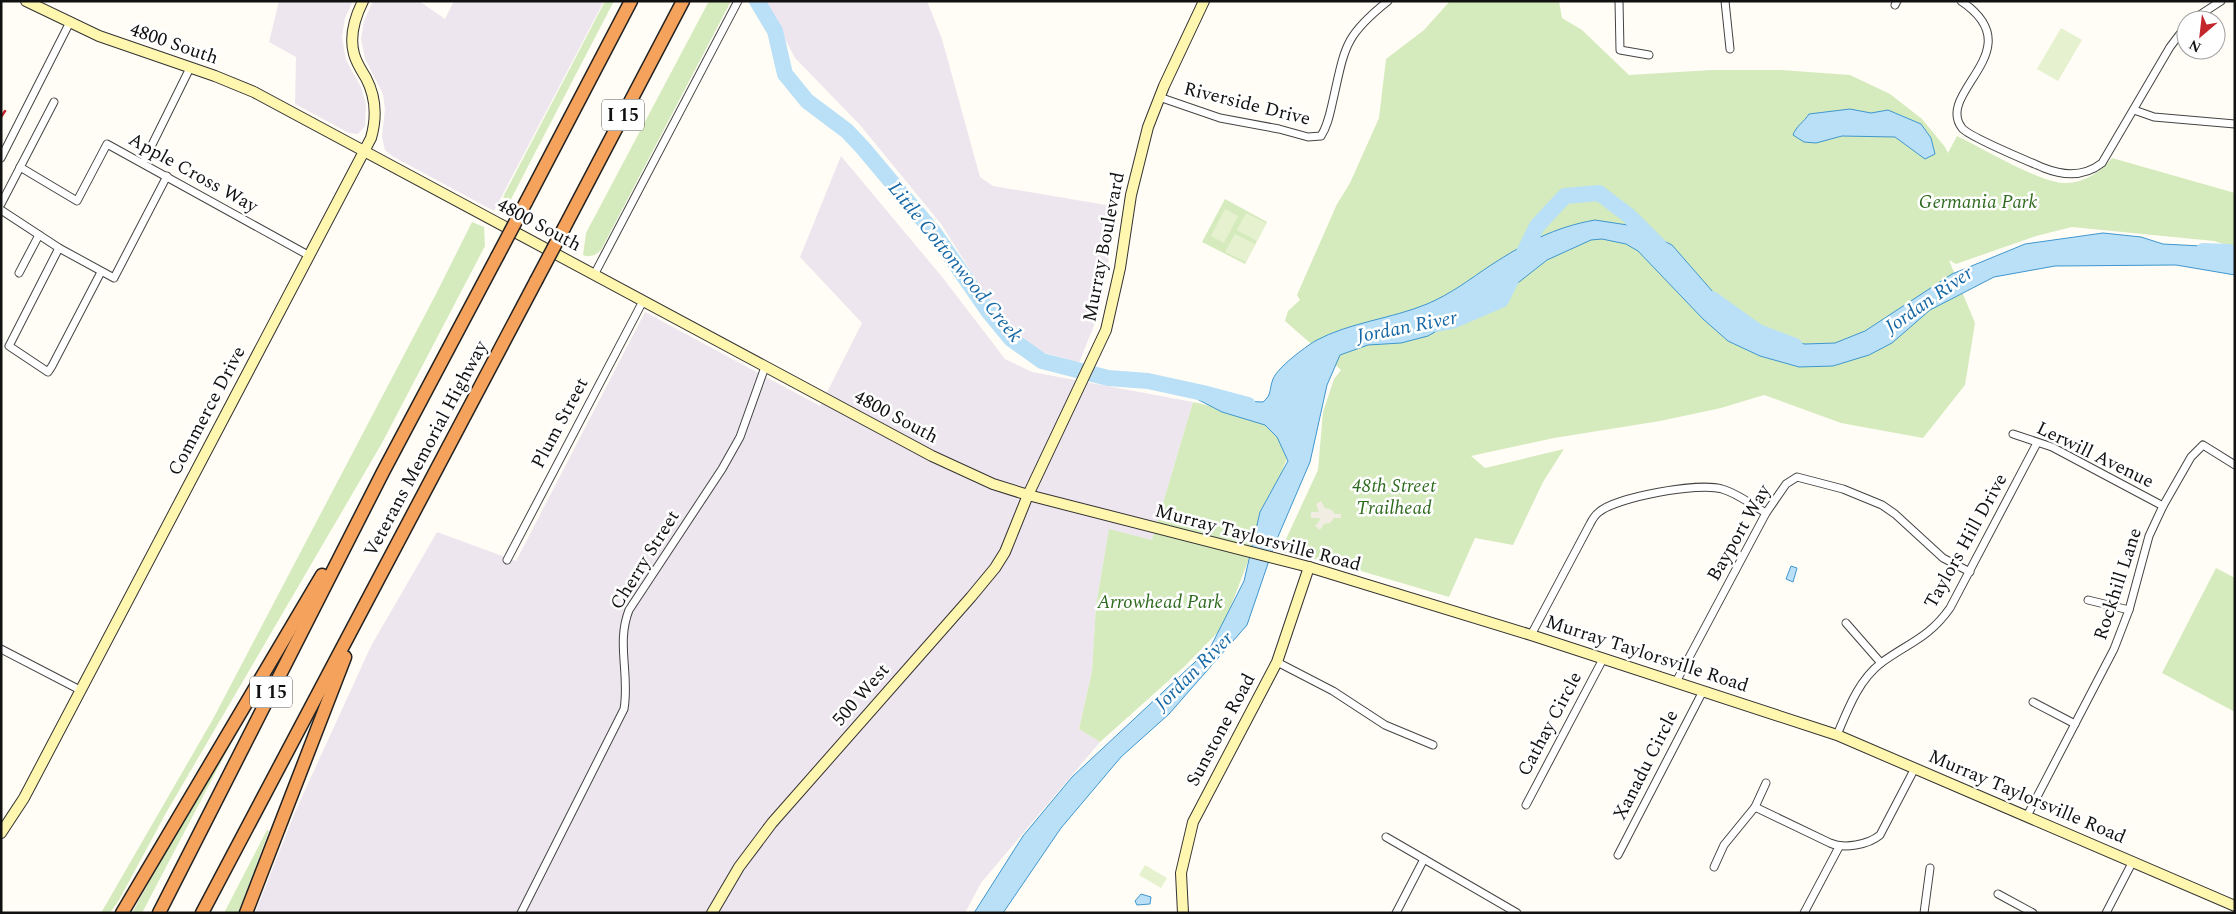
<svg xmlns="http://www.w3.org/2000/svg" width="2236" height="914" viewBox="0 0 2236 914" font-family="Spectral,serif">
  <rect width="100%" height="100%" fill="#fffdf5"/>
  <!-- industrial -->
  <g fill="#eee6ef">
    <path d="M279 1H353L345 18 342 37 346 60 361 87 366 104 365 126 358 134 349 133 295 104 296 57 269 42Z"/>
    <path d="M373 1H419L445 19 454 1H604L494 211 392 156 385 150 382 137 385 109 383 94 365 59 361 39 364 21Z"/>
    <path d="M765 1H927L942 39 980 177 993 186 1118 207 1099 313 1079 363 1032 349 991 303 941 224 860 125 795 58Z"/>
    <path d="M841 156 943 278 1005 359 1032 372 1193 402 1152 540 1109 530 1096 605 1092 671 1079 729 1100 742 981 883 965 913H255L295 812 371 646 437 532 516 561 645 312 820 406 862 323 800 257Z"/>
  </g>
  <!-- green -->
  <g fill="#d5ebbd">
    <path d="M605 1H614L510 201 503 197Z"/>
    <path d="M709 1H731L601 250C596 255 590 258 583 255L586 233Z"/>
    <path d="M1450 1H1559L1562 18 1582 30 1629 75 1712 70H1781L1850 75 1890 94 1922 119 1945 147 1948 153 1957 136C1982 148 2042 184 2066 183 2084 183 2102 171 2112 158L2235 193V248L2214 241 2072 227 2036 236 1956 264 1949 260 1975 323 1965 385 1923 438 1841 423 1764 395 1721 408 1660 421 1554 438 1471 456 1485 468 1564 449 1543 482 1513 545 1475 538 1449 597 1334 563 1280 552 1318 470 1323 412 1334 379 1341 370 1285 321 1288 311 1300 300 1297 295 1337 204 1350 183 1379 118 1386 59 1424 30Z"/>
    <path d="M1225 199 1267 222 1245 264 1202 242Z"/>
    <path d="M472 222 484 227 485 246 382 443 166 813 119 900 110 913H101L213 719 436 294Z"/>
    <path d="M1193 402 1254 416 1275 431 1287 458 1223 627 1185 666 1100 742 1079 729 1092 671 1096 605 1109 529 1152 540Z"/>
    <path d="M2216 568 2235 578V712L2162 673Z"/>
    <path d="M226 743 230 745 142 913H132Z"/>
    <path d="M267 830 269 831 238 913H224Z"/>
  </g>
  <!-- pitch -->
  <g fill="#e6f2cf">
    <path d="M2061 28 2082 40 2058 81 2037 69Z"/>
    <path d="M1225 209 1238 216 1224 243 1211 236Z"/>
    <path d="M1246 213 1266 223 1257 241 1237 230Z"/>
    <path d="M1235 234 1255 244 1246 262 1225 252Z"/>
    <path d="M1145 865 1167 878 1161 888 1139 875Z"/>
  </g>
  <!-- plaza -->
  <path fill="#f1ede2" d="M1321 501 1325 508 1332 510 1335 514H1341V518H1334L1330 523 1324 524 1320 530 1315 526 1320 520 1319 518H1311V512H1319L1316 504Z"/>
  <!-- water -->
  <g fill="#b9e0f7" stroke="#3f96cf">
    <path d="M1850 109 1871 113 1888 110 1921 124 1931 138 1935 154 1925 159 1895 137 1842 136 1816 143 1804 142 1793 135C1796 126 1804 122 1809 114Z"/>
    <path d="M1595 220 1634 226 1672 245 1734 316 1773 338 1805 344 1835 343 1865 331 1952 274 2025 244 2103 233 2141 237 2163 244 2201 246 2235 254V275L2176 265 2055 266 1994 277 1930 310 1892 343 1869 355 1833 366 1799 367 1760 356 1728 341 1703 319 1638 251 1626 244 1602 239 1591 240 1547 260 1514 286 1428 336 1401 343 1368 345 1340 355 1327 385 1310 462 1274 546 1247 625 1169 714 1121 757 1061 828 1003 913H974L1023 836 1072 777 1210 648 1244 581 1260 512 1288 461 1277 437 1265 425 1222 412 1197 399 1263 402C1272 395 1269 389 1273 379 1278 367 1304 348 1315 341 1350 322 1391 319 1427 304 1451 294 1470 279 1491 265 1525 243 1555 227 1595 220Z"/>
    <path d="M1791 566 1797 568 1793 582 1786 579Z"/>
    <path d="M1141 894 1151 897 1150 904 1137 905 1135 901Z"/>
  </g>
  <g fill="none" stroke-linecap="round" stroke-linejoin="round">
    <!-- river -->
    <g stroke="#b9e0f7" stroke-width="16">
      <path d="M757 1 775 31 785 74 807 101 847 131 863 148 935 234 988 311 1011 339 1042 361 1108 378 1148 381 1203 393 1248 405"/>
      <path d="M2203 251 2229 252 2235 255"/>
      <path d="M1712 299 1758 332 1795 346"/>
      <path d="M1436 324 1452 321 1501 300 1537 226 1565 196 1599 193 1628 215 1660 247"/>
    </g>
    <!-- street casing -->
    <g stroke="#444" stroke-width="9">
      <g id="street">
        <path d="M1619 1 1620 50 1649 55"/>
        <path d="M1725 1 1730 49"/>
        <path d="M1961 1C2034 50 1934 92 1962 128 1969 137 2030 162 2044 168 2064 176 2084 177 2102 163L2170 47 2186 26"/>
        <path d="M1895 5 1897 1"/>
        <path d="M2192 20 2221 1"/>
        <path d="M1159 97 1220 118 1279 129 1308 137 1321 136C1328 125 1330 113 1333 100 1345 47 1344 36 1388 1"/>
        <path d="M2134 110 2154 117 2235 124"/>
        <path d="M1 158 69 24"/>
        <path d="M143 163 190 68"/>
        <path d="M20 167 77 201 107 144 308 255"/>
        <path d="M1 204 54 102"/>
        <path d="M1 210 59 248 114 278 167 176"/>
        <path d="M59 248 9 346 48 372 52 366 101 272"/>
        <path d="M19 273 39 235"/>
        <path d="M594 275 738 1"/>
        <path d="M2013 434 2052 447 2163 506"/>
        <path d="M507 560 643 301"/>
        <path d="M2088 600 2129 610"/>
        <path d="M1846 623 1881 663"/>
        <path d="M1531 635 1590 524C1592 520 1595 515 1599 512 1617 497 1699 482 1722 489 1737 493 1752 505 1766 513"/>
        <path d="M1 649 80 690"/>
        <path d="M1277 662 1333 691 1385 725 1433 745"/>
        <path d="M1676 682 1766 513 1786 484 1797 477 1843 489 1882 505 1895 514 1943 558 1970 572"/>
        <path d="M2033 702 2075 724"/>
        <path d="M1837 735C1848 709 1858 681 1881 663 1908 643 1929 638 1950 608L2037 443"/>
        <path d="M1526 805 1603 659"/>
        <path d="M1755 807 1830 843C1844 849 1868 845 1880 835L1915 768"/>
        <path d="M2027 816 2114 649 2129 610 2149 536 2163 506 2191 457 2203 445 2235 465"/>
        <path d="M1386 837 1517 913"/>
        <path d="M1618 855 1703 691"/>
        <path d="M1714 867 1724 845 1755 807 1766 783"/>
        <path d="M1998 894 2033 913"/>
        <path d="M521 913 624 709C630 674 616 643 629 610L722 469 740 437 765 367"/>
        <path d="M1396 913 1424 859"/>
        <path d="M1804 913 1839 847"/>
        <path d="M1924 913 1930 868"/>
        <path d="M2106 913 2133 861"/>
      </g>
    </g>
    <!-- secondary casing -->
    <g stroke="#333" stroke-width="12">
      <g id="secondary">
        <path d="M26 1 99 36 215 76 254 92 932 456 993 484 1028 495 1309 567 1531 635 1837 735 2235 906"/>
        <path d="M1 833 24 798 371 138C377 117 376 97 366 78 361 70 356 62 354 54 349 36 355 17 363 1"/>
        <path d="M712 913 739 867 772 823 971 597 995 568 1005 552 1028 495 1106 330 1120 268 1131 195 1148 127 1164 86 1204 1"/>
        <path d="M1183 913 1181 873 1193 822 1277 662 1309 567"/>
      </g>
    </g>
    <!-- highway casing -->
    <g stroke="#222" stroke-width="15">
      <g id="highway">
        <path d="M526 202 631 1"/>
        <path d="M564 228 683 1"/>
        <path d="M122 913 322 575"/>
        <path d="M159 913 383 472 497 257"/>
        <path d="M202 913C314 703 424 491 536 281"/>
        <path d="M246 913 345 657"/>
      </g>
    </g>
    <!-- street -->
    <use href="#street" stroke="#fff" stroke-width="7"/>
    <!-- secondary -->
    <use href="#secondary" stroke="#fff6b0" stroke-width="10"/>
    <!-- highway -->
    <use href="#highway" stroke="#f5a25d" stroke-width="12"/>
    <!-- rail -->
    <path stroke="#c4262e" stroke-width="2.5" d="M1 117 5 111"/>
    <!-- highway-bridge casing -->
    <g stroke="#222" stroke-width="15" stroke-linecap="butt">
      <g id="highway-bridge">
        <path d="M497 257 526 202"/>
        <path d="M536 281 564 228"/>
      </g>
    </g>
    <!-- highway-bridge -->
    <use href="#highway-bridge" stroke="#f5a25d" stroke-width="12"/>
  </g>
  <g text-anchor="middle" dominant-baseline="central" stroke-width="5" stroke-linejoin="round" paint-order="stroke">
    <!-- shield labels -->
    <g fill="#fff" stroke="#585858" stroke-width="1">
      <rect x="602" y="99.5" width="42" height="31" rx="4"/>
      <rect x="250" y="676.5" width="42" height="31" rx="4"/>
    </g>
    <g font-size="18" font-weight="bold" fill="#111">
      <text x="623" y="115">I 15</text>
      <text x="271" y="692">I 15</text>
    </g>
    <!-- street labels -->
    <g font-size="19" fill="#111" stroke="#fff">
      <text transform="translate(174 44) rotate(19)">4800 South</text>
      <text transform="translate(1247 104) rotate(14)">Riverside Drive</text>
      <text transform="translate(193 173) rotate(29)">Apple Cross Way</text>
      <text transform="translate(539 225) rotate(28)">4800 South</text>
      <text transform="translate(1104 247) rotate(-79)">Murray Boulevard</text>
      <text transform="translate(207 411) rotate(-62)">Commerce Drive</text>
      <text transform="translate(896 417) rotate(28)">4800 South</text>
      <text transform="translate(560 423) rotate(-62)">Plum Street</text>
      <text transform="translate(426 449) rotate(-62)">Veterans Memorial Highway</text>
      <text transform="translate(2095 455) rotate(26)">Lerwill Avenue</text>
      <text transform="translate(1739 533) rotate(-60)">Bayport Way</text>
      <text transform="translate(1258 538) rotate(15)">Murray Taylorsville Road</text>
      <text transform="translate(1966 541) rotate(-61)">Taylors Hill Drive</text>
      <text transform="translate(645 560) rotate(-58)">Cherry Street</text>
      <text transform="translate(2118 584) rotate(-72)">Rockhill Lane</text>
      <text transform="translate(1647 654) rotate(18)">Murray Taylorsville Road</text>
      <text transform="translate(861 695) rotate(-49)">500 West</text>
      <text transform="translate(1550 724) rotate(-62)">Cathay Circle</text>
      <text transform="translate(1221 730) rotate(-62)">Sunstone Road</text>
      <text transform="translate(1646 765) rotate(-63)">Xanadu Circle</text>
      <text transform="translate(2027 797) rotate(23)">Murray Taylorsville Road</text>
    </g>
    <!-- park labels -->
    <g font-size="19" font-style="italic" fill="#2f6b1f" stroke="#fff">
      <text x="1978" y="202">Germania Park</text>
      <text x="1394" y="486">48th Street<tspan x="1394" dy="22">Trailhead</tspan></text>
      <text x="1160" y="602">Arrowhead Park</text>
    </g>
    <!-- water labels -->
    <g font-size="20" font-style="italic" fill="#1768a6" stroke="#fff">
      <text transform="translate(955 262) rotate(51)">Little Cottonwood Creek</text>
      <text transform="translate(1929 300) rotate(-35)">Jordan River</text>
      <text transform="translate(1407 327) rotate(-11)">Jordan River</text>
      <text transform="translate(1194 671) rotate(-45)">Jordan River</text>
    </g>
  </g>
  <!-- border -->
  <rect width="2236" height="914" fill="none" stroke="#111111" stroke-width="5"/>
  <!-- north arrow -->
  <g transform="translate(2201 35) rotate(208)"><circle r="24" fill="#ffffff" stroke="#a0a0a0"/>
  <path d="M0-4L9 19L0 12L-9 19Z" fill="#c4262e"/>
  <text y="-8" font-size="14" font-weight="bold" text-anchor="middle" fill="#111111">N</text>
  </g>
</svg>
